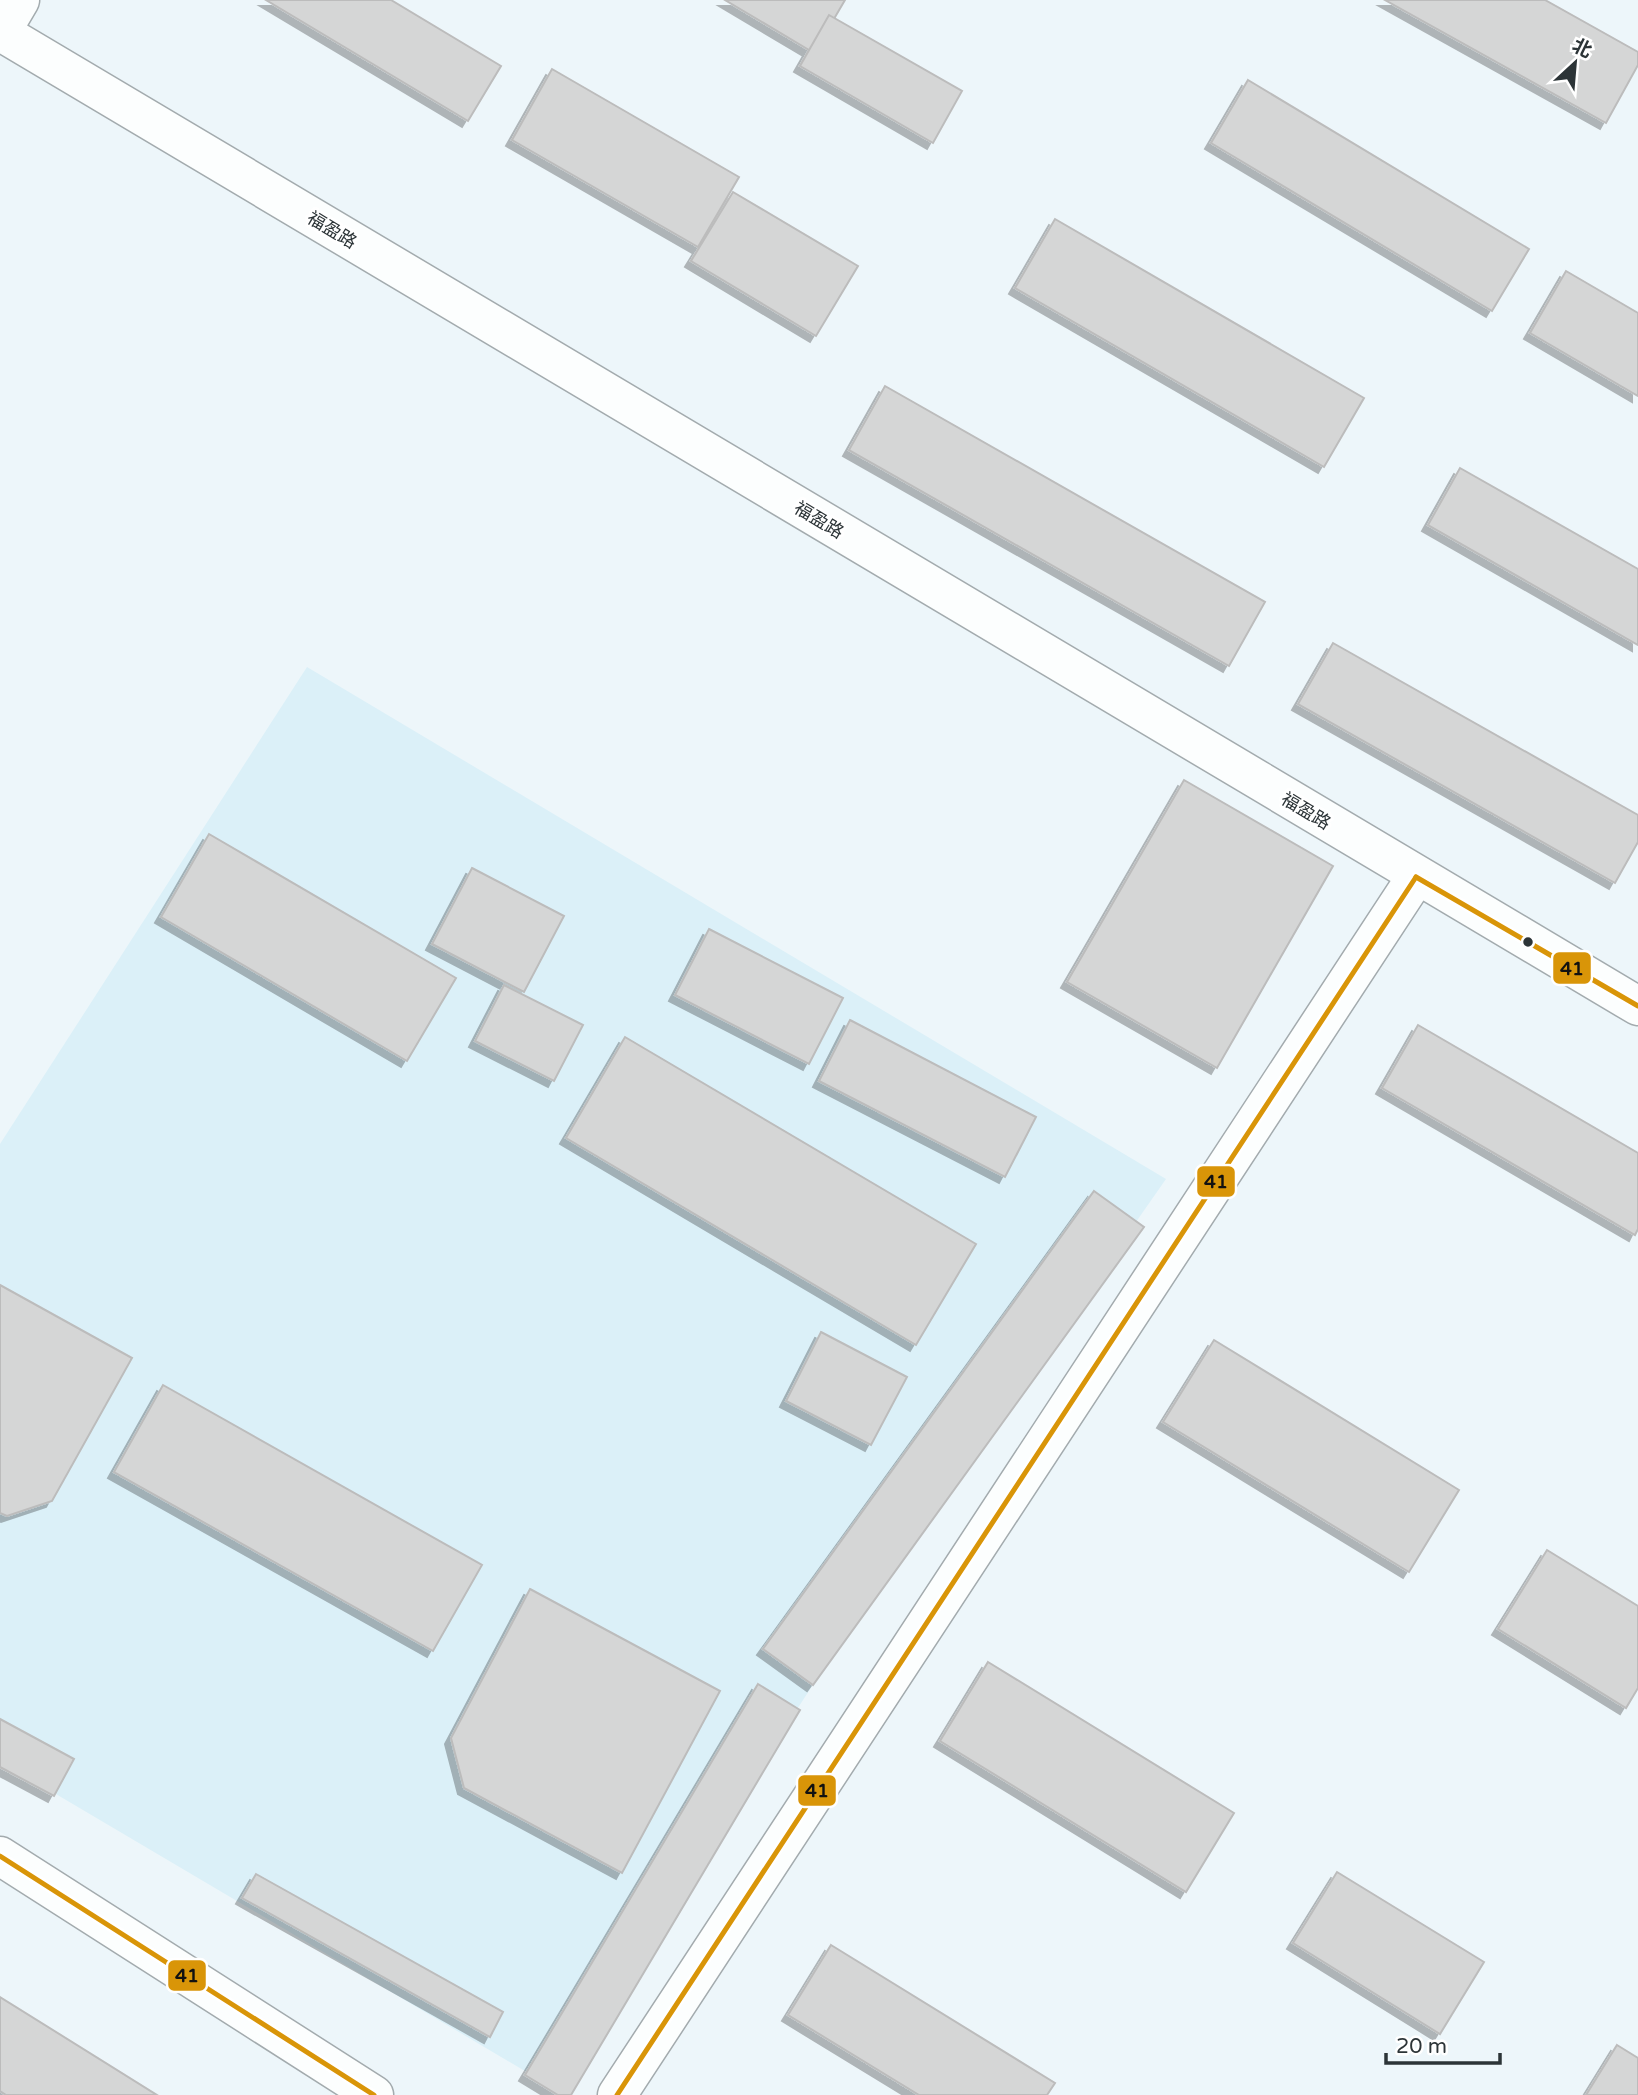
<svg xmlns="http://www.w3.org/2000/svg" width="1638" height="2095" viewBox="0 0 1638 2095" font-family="'Varela Round','Noto Sans SC',sans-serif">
  <defs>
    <filter id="shadow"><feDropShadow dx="-6" dy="6" stdDeviation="0" flood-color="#0004"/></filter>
  </defs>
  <rect width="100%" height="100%" fill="#edf6fa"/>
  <!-- built -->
  <path fill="#dbf0f8" d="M307 667 1166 1179 816 1680 552 2087 0 1761V1144Z"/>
  <!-- building -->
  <g fill="#d5d6d6" stroke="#bcbcbc" stroke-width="2" filter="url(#shadow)">
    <path d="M266 0H391L501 66 468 121Z"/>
    <path d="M725 0H845L814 53Z"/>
    <path d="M1385 0H1545L1638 52V65L1606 123Z"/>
    <path d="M829 15 962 91 933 143 800 66Z"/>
    <path d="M552 69 739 177 698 247 512 140Z"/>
    <path d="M1248 80 1529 249 1492 311 1211 143Z"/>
    <path d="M733 192 858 266 816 336 691 261Z"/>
    <path d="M1055 219 1364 398 1324 467 1015 288Z"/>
    <path d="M1566 271 1638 313V396L1530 333Z"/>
    <path d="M885 386 1265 602 1229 666 849 450Z"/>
    <path d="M1460 468 1638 569V645L1428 525Z"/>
    <path d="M1333 643 1638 815V842L1615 883 1298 704Z"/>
    <path d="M1184 780 1333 866 1217 1068 1067 982Z"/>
    <path d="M209 834 456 978 407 1061 161 917Z"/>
    <path d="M472 868 564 916 524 992 432 944Z"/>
    <path d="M709 929 843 998 809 1064 675 995Z"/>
    <path d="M504 985 583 1025 554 1081 475 1041Z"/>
    <path d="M850 1020 1036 1117 1005 1177 819 1081Z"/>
    <path d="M1418 1025 1638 1153V1229L1635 1235 1382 1088Z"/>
    <path d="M625 1037 976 1244 916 1345 566 1138Z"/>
    <path d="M1094 1191 1144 1227 813 1685 763 1649Z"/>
    <path d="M0 1285 132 1358 52 1501 7 1516 0 1513Z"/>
    <path d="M821 1332 907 1377 871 1445 786 1401Z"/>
    <path d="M1214 1340 1459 1490 1409 1572 1163 1422Z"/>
    <path d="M163 1385 482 1565 433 1651 114 1472Z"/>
    <path d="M1547 1550 1638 1606V1688L1626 1708 1498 1629Z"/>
    <path d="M530 1589 720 1691 622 1873 464 1788 451 1738Z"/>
    <path d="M988 1662 1234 1813 1186 1892 940 1741Z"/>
    <path d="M758 1684 800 1710 571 2095H558L525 2075Z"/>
    <path d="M0 1719 74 1759 54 1796 0 1767Z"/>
    <path d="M1337 1872 1484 1962 1440 2034 1293 1943Z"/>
    <path d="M256 1874 503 2012 490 2037 242 1898Z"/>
    <path d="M831 1945 1055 2083 1047 2095H919L788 2015Z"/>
    <path d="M0 1997 157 2095H6L0 2091Z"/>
    <path d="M1617 2045 1638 2058V2095H1586Z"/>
  </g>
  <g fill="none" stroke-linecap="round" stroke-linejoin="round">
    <!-- minor casing -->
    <g stroke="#a3abae" stroke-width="41">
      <path id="minor" d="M617 2095 1416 877"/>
    </g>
    <!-- tertiary casing -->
    <g stroke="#a3abae" stroke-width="41">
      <g id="tertiary">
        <path d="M1 32 1638 1006"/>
        <path d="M0 34 20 0"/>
        <path d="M0 1856 374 2095"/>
      </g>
    </g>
    <!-- minor -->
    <use href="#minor" stroke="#fcfefe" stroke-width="38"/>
    <!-- tertiary -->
    <use href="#tertiary" stroke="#fcfefe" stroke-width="38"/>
    <!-- bus-1 casing -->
    <g stroke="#fff" stroke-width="10">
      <g id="bus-1">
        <path d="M1416 877 1638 1006"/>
        <path d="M0 1856 374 2095"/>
        <path d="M617 2095 1416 877"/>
      </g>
    </g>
    <!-- bus-1 -->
    <use href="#bus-1" stroke="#d99508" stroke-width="5"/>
  </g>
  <!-- markers -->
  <circle fill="#2c3437" stroke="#fff" stroke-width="2.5" cx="1528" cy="942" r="6"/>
  <g text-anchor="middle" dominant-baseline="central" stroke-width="6" stroke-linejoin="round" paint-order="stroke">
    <!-- street labels -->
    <g font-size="18" fill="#2c3437" stroke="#fff">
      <text transform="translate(332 230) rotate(31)">福盈路</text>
      <text transform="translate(819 520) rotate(31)">福盈路</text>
      <text transform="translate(1306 811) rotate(31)">福盈路</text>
    </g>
  </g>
  <g stroke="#fff" stroke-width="2.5">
    <rect x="1552" y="951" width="40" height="34" rx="7" fill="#d99508"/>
    <rect x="1196" y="1165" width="40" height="33" rx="7" fill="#d99508"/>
    <rect x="797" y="1774" width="40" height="33" rx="7" fill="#d99508"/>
    <rect x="167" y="1959" width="40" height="33" rx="7" fill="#d99508"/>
  </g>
  <g font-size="19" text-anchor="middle" font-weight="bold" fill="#111">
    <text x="1572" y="975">41</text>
    <text x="1216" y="1188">41</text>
    <text x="817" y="1797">41</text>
    <text x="187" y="1982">41</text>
  </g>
  <!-- north arrow -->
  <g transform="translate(1575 63) rotate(26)" stroke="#ffffff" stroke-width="5" paint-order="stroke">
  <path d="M0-5L12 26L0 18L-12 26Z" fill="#2c3437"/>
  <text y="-10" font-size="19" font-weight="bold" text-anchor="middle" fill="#2c3437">北</text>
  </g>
  <!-- scale -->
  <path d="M1386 2053v10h114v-10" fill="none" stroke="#2c3437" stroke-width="3.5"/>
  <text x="1396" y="2053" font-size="21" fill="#2c3437" stroke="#ffffff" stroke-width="5" paint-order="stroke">20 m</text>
</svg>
